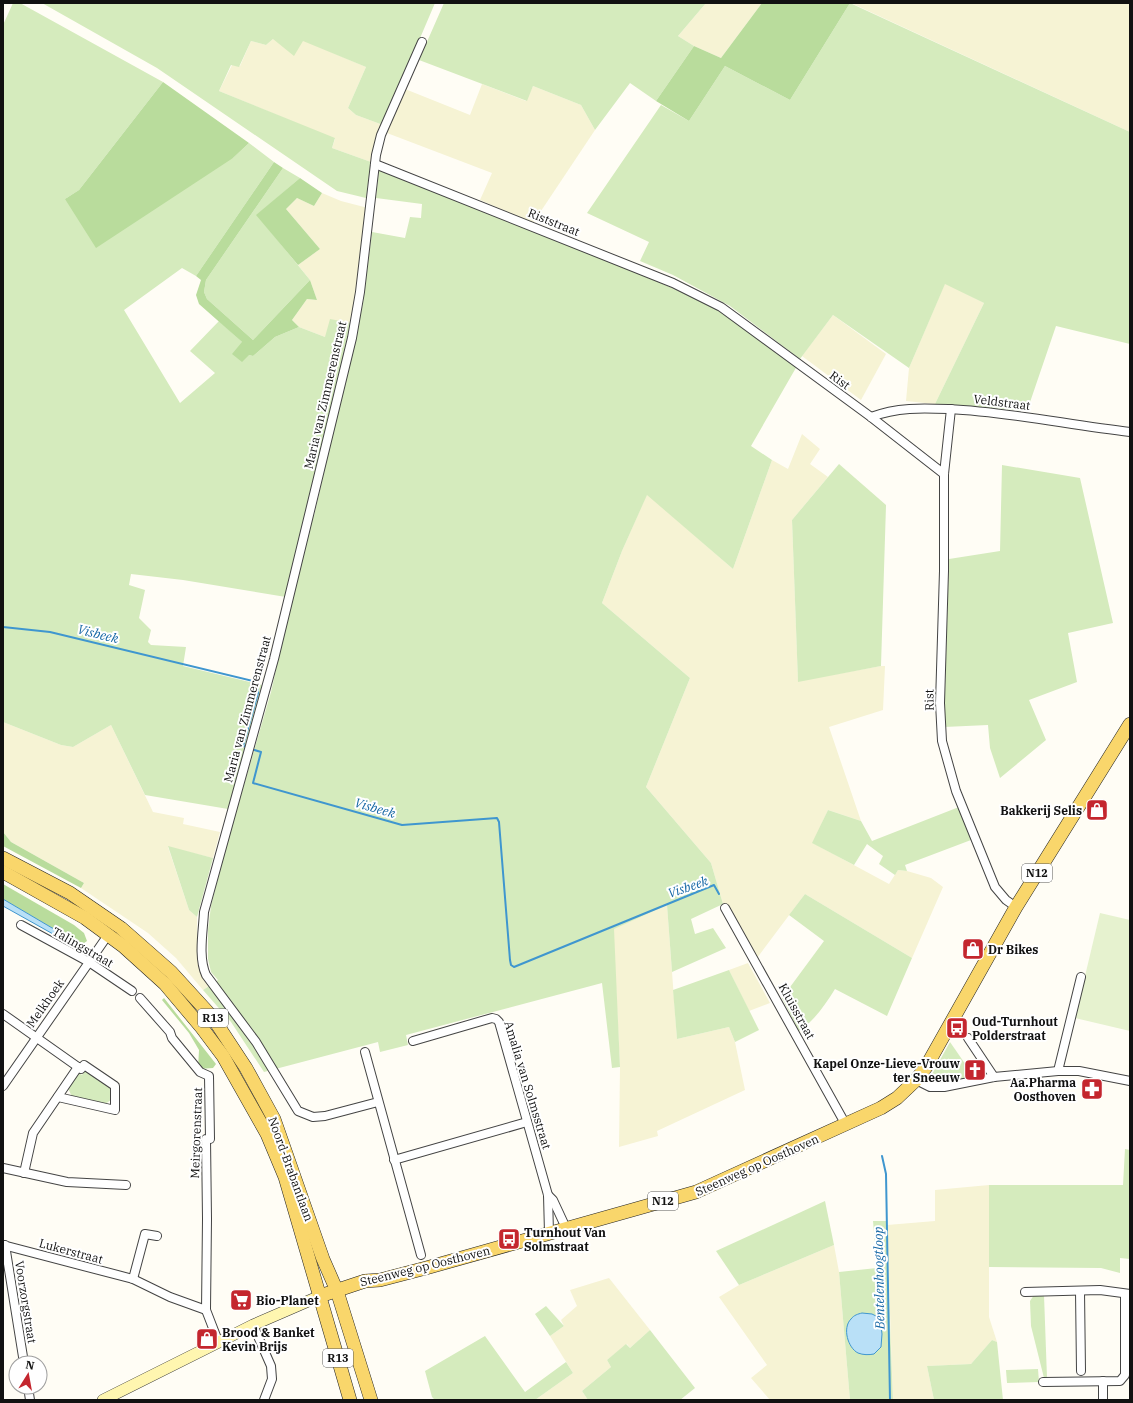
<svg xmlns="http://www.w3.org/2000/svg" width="1133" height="1403" viewBox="0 0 1133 1403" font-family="'IBM Plex Serif',serif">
  <rect width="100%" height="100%" fill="#fffdf5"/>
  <!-- farmland -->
  <g fill="#f6f3d4">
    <path d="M706 3H762L721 58 694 46 678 36Z"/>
    <path d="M851 3H1130V132L1089 113Z"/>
    <path d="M273 39 303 40 366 67 348 108 356 115 383 125 378 135 371 162 332 148 335 139 219 91 232 65 240 66 251 41 266 45Z"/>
    <path d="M482 84 526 101 533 86 581 105 595 130 533 223 480 200 492 173 387 133 405 89 470 115Z"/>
    <path d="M322 193 341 201 368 208 351 323 325 337 299 327 292 320 307 299 317 300 310 280 298 265 320 249 286 209 297 198 314 206Z"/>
    <path d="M945 283 984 303 935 404 906 401 909 368Z"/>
    <path d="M833 315 886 354 861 400 802 356Z"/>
    <path d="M802 434 820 449 810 464 828 477 792 520 798 681 881 666H885L883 710 829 727 861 821 828 810 813 843 889 884 898 870 907 871 931 878 943 887 912 958 805 894 757 958 723 904 711 863 646 787 690 678 602 603 622 551 647 494 733 569 772 460 788 469Z"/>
    <path d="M3 722 61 745 73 747 111 725 153 812 184 818 183 824 220 832 213 858 168 847 189 910 197 917V956L200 971 210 985 203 990 176 958 148 933 81 888 84 883 11 842 3 832Z"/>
    <path d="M667 905 677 1039 729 1027 735 1042 745 1090 657 1131 658 1136 619 1147 620 1067 613 929Z"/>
    <path d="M748 963 770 1003 749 1011 729 970Z"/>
    <path d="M989 1185V1317L997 1342 992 1340 971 1364 927 1366 934 1400H893L887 1225 935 1221V1190Z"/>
    <path d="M834 1245 839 1272 850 1400H770L751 1378 767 1365 719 1297 739 1285Z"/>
    <path d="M609 1278 650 1330 630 1348 627 1344 607 1360 611 1367 582 1391 588 1400H535L573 1373 550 1336 564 1326 561 1320 577 1306 570 1290Z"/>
  </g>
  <!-- green -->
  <g fill="#d5ebbd">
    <path d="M13 3H20L163 82 79 190 65 199 233 158 249 143 274 162 196 276 182 268 124 310 180 403 215 373 190 351 219 321 242 342 249 355 253 356 275 337 299 327 325 337 330 319 351 323 305 516H314L363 303 372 232 405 238 410 217 421 218 422 204 376 198 379 170 636 272 710 305 797 366 751 446 772 460 733 569 647 495 622 551 602 603 690 678 646 787 711 863 723 904 691 919 695 934 713 928 726 948 672 972 667 905 614 929 620 1067 612 1068 602 983 406 1035 408 1045 380 1052 378 1042 264 1072 231 1022 203 990 218 980 211 972 208 959V930L211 906 224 854 271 692 292 598 183 580 131 574 129 585 145 590 139 618 151 630 148 642 151 645 186 647 183 666 262 685 228 809 145 795 111 725 73 747 61 745 3 722V25Z"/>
    <path d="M42 3H435L383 125 356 115 348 108 366 67 303 41 294 56 273 39 266 45 251 41 239 67 231 65 219 91 335 138 332 148 371 162 366 198 337 191 157 68Z"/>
    <path d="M444 3H706L678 36 694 46 656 101 630 83 595 130 581 105 533 86 527 101 419 60Z"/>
    <path d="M850 3 1130 132V344L1056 326 1027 411 935 404 984 303 945 284 909 368 833 315 800 359 730 306 673 275 640 261 649 242 587 213 661 105 689 121 725 66 790 100Z"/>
    <path d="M283 168 300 178 257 215 310 280 253 340 207 299 204 292 206 280Z"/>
    <path d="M839 464 886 505 881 666 798 682 792 520Z"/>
    <path d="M1002 465 1080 478 1113 623 1068 633 1077 682 1029 700 1046 740 1000 778 990 748 988 725 944 727 949 559 1000 551Z"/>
    <path d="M959 807 971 840 905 865 907 871 898 870 895 875 879 864 883 856 867 844 854 865 812 843 828 810 861 821 872 841Z"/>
    <path d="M168 846 213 858 197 917 189 910Z"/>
    <path d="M805 894 912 958 887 1016 835 989C825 1005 815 1020 799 1031L782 998 824 941 789 915Z"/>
    <path d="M729 970 759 1030 735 1042 729 1027 677 1039 673 990Z"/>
    <path d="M950 1042 968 1068 971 1079 941 1082 937 1081 931 1076Z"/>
    <path d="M86 1069 111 1087V1100L105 1104 72 1097 68 1088 79 1073 82 1075Z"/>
    <path d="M1125 1149 1130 1150V1259L1120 1258V1273L1101 1268 989 1267V1185H1123Z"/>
    <path d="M825 1201 834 1245 739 1285 716 1251Z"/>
    <path d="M873 1221H886L893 1400H850L839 1272 877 1268Z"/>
    <path d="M1034 1295H1044L1047 1378H1044L1031 1326 1030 1301Z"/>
    <path d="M546 1306 564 1326 550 1336 535 1314Z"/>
    <path d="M650 1330 695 1388 680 1400H588L582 1391 611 1367 607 1360 626 1344 630 1348Z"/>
    <path d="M485 1336 525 1392 566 1362 573 1373 535 1400H435L432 1397 425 1371Z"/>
    <path d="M992 1340 997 1342 1003 1400H934L927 1366 971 1364Z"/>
    <path d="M1038 1369 1039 1382 1007 1383 1006 1370Z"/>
  </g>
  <!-- forest -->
  <g fill="#b9dc9c">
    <path d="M762 3H850L790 100 725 66 689 121 656 101 694 46 721 58Z"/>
    <path d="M163 82 249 143 233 158 96 248 65 199 79 190Z"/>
    <path d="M274 162 283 168 206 280 204 292 207 299 253 340 310 280 317 300 307 299 292 320 299 327 275 337 253 356 249 355 242 362 232 354 242 342 199 304 196 295 201 280 196 276Z"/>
    <path d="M300 178 322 193 314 206 297 198 286 209 320 249 298 265 256 215Z"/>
    <path d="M3 832 11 842 84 883 81 888 3 846Z"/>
    <path d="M3 884 74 925 84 933 87 941 81 945 3 899Z"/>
    <path d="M164 998 216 1064 213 1068 198 1069 199 1050 189 1033 162 1000Z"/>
  </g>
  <!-- pitch -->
  <path fill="#e6f2cf" d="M1100 913 1130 920V1031L1075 1018Z"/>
  <!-- water -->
  <g fill="#b9e0f7" stroke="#3f96cf">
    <path d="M3 899 81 945 78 948 3 906Z"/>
    <path d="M862 1313 872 1314 880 1318 882 1334 881 1347 874 1354C869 1355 863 1355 858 1353 848 1348 842 1328 851 1319 854 1315 858 1314 862 1313Z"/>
  </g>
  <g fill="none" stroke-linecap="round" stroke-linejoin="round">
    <!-- stream -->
    <g stroke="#3f96cf" stroke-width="2">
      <path d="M3 627 50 632 257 682 258 693 243 746 247 747"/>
      <path d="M251 749 261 752 253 783 402 825 497 818 499 822 510 960 511 965 514 967 714 885 719 894"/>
      <path d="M882 1156 886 1174 890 1400"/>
    </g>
    <!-- street casing -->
    <g stroke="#444" stroke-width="10">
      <g id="street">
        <path d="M375 164 673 283 721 307 871 417 944 474"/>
        <path d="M951 409 944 474V571L940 703 942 741 956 791 995 887 1006 900 1016 907"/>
        <path d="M871 417C897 407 922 408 949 409 1010 412 1069 425 1130 432"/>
        <path d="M725 908 846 1125"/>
        <path d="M21 925 89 962 132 991"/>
        <path d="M140 998 170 1032 172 1038 200 1072 209 1076 210 1139H206L207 1219 206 1310 218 1341"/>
        <path d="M3 1014 78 1067"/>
        <path d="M968 1038 994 1077"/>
        <path d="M413 1041 492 1018 496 1019 499 1022 548 1195 549 1233"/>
        <path d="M365 1052 421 1255"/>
        <path d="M1058 1071 1081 977"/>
        <path d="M916 1080 930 1087H944L994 1077 1058 1071H1079L1130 1081"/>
        <path d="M3 1086 108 935"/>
        <path d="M58 1097 115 1110V1086L84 1065 81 1069 78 1067"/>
        <path d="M378 1102 325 1116 313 1117 298 1111 256 1042 206 975C198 957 203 932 204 912L274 659 352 338 360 292 376 155 381 135 422 42"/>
        <path d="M394 1160 527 1122"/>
        <path d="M3 1168 67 1182 126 1185"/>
        <path d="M24 1173 33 1133 78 1067"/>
        <path d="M548 1195 553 1200 566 1228"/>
        <path d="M3 1245 133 1279 170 1297 206 1310"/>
        <path d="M5 1245 24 1363"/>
        <path d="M133 1279 145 1234 157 1236"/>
        <path d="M1080 1291 1081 1371"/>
        <path d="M1025 1292 1100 1290 1130 1294"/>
        <path d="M253 1325 271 1366 272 1379 264 1400"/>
        <path d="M1103 1381V1400"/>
        <path d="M1043 1382 1120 1381 1125 1375V1294"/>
        <path d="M28 1387 30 1400"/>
      </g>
    </g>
    <!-- secondary casing -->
    <g stroke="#333" stroke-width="12">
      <path id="secondary" d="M103 1400 253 1325 320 1296"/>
    </g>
    <!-- primary casing -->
    <g stroke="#222" stroke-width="14">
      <g id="primary">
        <path d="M3 858 70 893 121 928 171 972 213 1018 246 1068 274 1119 323 1259 337 1291 371 1400"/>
        <path d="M3 872 85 918 123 946 165 984 202 1028 223 1056 267 1134 285 1177 350 1400"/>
        <path d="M320 1296 365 1281 380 1280 426 1268 696 1192 881 1108 897 1098 916 1080 926 1067 1016 907 1130 724"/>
      </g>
    </g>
    <!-- street -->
    <use href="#street" stroke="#fff" stroke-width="8"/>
    <!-- secondary -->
    <use href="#secondary" stroke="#fff6b0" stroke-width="11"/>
    <!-- primary -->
    <use href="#primary" stroke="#f9d66b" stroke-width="13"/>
  </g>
  <!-- icons -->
  <defs>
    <g id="shop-square" transform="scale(1.15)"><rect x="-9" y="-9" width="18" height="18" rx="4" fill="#c4262e" stroke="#fff"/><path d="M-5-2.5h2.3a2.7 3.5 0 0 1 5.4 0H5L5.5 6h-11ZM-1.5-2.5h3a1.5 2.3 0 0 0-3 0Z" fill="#fff"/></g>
    <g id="bus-square" transform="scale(1.15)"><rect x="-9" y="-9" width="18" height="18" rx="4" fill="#c4262e" stroke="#fff"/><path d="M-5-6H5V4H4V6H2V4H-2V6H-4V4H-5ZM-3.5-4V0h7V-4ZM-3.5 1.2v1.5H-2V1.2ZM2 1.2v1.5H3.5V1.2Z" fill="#fff"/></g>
    <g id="church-square" transform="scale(1.15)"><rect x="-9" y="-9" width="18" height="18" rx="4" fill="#c4262e" stroke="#fff"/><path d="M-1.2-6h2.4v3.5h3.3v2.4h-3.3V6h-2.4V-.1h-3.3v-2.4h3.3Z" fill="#fff"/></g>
    <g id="pharmacy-square" transform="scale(1.15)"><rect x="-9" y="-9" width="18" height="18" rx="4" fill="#c4262e" stroke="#fff"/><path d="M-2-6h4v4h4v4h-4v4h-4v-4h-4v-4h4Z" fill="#fff"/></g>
    <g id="supermarket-square" transform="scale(1.15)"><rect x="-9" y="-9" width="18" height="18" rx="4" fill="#c4262e" stroke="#fff"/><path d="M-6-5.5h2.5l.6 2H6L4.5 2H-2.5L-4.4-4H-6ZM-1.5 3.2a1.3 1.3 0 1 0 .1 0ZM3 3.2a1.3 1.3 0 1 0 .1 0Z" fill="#fff"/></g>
  </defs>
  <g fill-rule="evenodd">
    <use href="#shop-square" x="1097" y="810"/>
    <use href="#shop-square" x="973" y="949"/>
    <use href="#bus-square" x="957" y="1028"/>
    <use href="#church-square" x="975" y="1070"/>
    <use href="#pharmacy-square" x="1092" y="1089"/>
    <use href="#bus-square" x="509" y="1239"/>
    <use href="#supermarket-square" x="241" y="1300"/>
    <use href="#shop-square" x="207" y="1339"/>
  </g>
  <g text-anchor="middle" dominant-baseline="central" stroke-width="4" stroke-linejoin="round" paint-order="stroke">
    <!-- shield labels -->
    <g fill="#fff" stroke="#585858" stroke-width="1">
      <rect x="1022" y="864" width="30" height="18" rx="3"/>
      <rect x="198" y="1009" width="30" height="18" rx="3"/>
      <rect x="648" y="1192" width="30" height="18" rx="3"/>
      <rect x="323" y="1349" width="30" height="18" rx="3"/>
    </g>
    <g font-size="11" font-weight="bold" fill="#111">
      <text x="1037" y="873">N12</text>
      <text x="213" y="1018">R13</text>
      <text x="663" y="1201">N12</text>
      <text x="338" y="1358">R13</text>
    </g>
    <!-- street labels -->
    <g font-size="12" fill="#111" stroke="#fff">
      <text transform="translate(554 222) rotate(22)">Riststraat</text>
      <text transform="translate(840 380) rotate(36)">Rist</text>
      <text transform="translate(325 395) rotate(-77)">Maria van Zimmerenstraat</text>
      <text transform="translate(1002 402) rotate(7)">Veldstraat</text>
      <text transform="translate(929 700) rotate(-91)">Rist</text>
      <text transform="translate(247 709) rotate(-75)">Maria van Zimmerenstraat</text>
      <text transform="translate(83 947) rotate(30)">Talingstraat</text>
      <text transform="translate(45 1003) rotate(-55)">Melkhoek</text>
      <text transform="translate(797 1011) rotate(61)">Kluisstraat</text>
      <text transform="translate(528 1085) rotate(73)">Amalia van Solmsstraat</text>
      <text transform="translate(196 1133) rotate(-88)">Meirgorenstraat</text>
      <text transform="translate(757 1165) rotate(-24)">Steenweg op Oosthoven</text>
      <text transform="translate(291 1169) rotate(70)">Noord-Brabantlaan</text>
      <text transform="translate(71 1251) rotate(15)">Lukerstraat</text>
      <text transform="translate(425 1266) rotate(-14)">Steenweg op Oosthoven</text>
      <text transform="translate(26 1302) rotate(81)">Voorzorgstraat</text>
    </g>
    <!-- poi labels -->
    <g font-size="12" font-weight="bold" fill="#111" stroke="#fff" text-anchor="start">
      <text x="1082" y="810" text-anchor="end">Bakkerij Selis</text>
      <text x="988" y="949">Dr Bikes</text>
      <text x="972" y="1021">Oud-Turnhout<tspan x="972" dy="14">Polderstraat</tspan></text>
      <text x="960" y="1063" text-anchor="end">Kapel Onze-Lieve-Vrouw<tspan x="960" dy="14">ter Sneeuw</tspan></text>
      <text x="1076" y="1082" text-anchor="end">Aa.Pharma<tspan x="1076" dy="14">Oosthoven</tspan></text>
      <text x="524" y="1232">Turnhout Van<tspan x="524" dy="14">Solmstraat</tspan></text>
      <text x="256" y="1300">Bio-Planet</text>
      <text x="222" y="1332">Brood &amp; Banket<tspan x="222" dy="14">Kevin Brijs</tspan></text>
    </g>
    <!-- water labels -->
    <g font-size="13" font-style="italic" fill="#1768a6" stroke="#fff">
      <text transform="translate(98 634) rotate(14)">Visbeek</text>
      <text transform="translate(375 808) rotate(16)">Visbeek</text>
      <text transform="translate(688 887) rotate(-19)">Visbeek</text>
      <text transform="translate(879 1278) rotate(-91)">Bentelenhoogtloop</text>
    </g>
  </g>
  <!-- border -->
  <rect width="1133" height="1403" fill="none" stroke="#111111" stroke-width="8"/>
  <!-- north arrow -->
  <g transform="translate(28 1375) rotate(11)"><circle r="19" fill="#ffffff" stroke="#a0a0a0"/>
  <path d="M0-3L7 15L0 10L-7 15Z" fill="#c4262e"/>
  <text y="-6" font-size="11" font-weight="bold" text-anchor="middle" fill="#111111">N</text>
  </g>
</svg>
